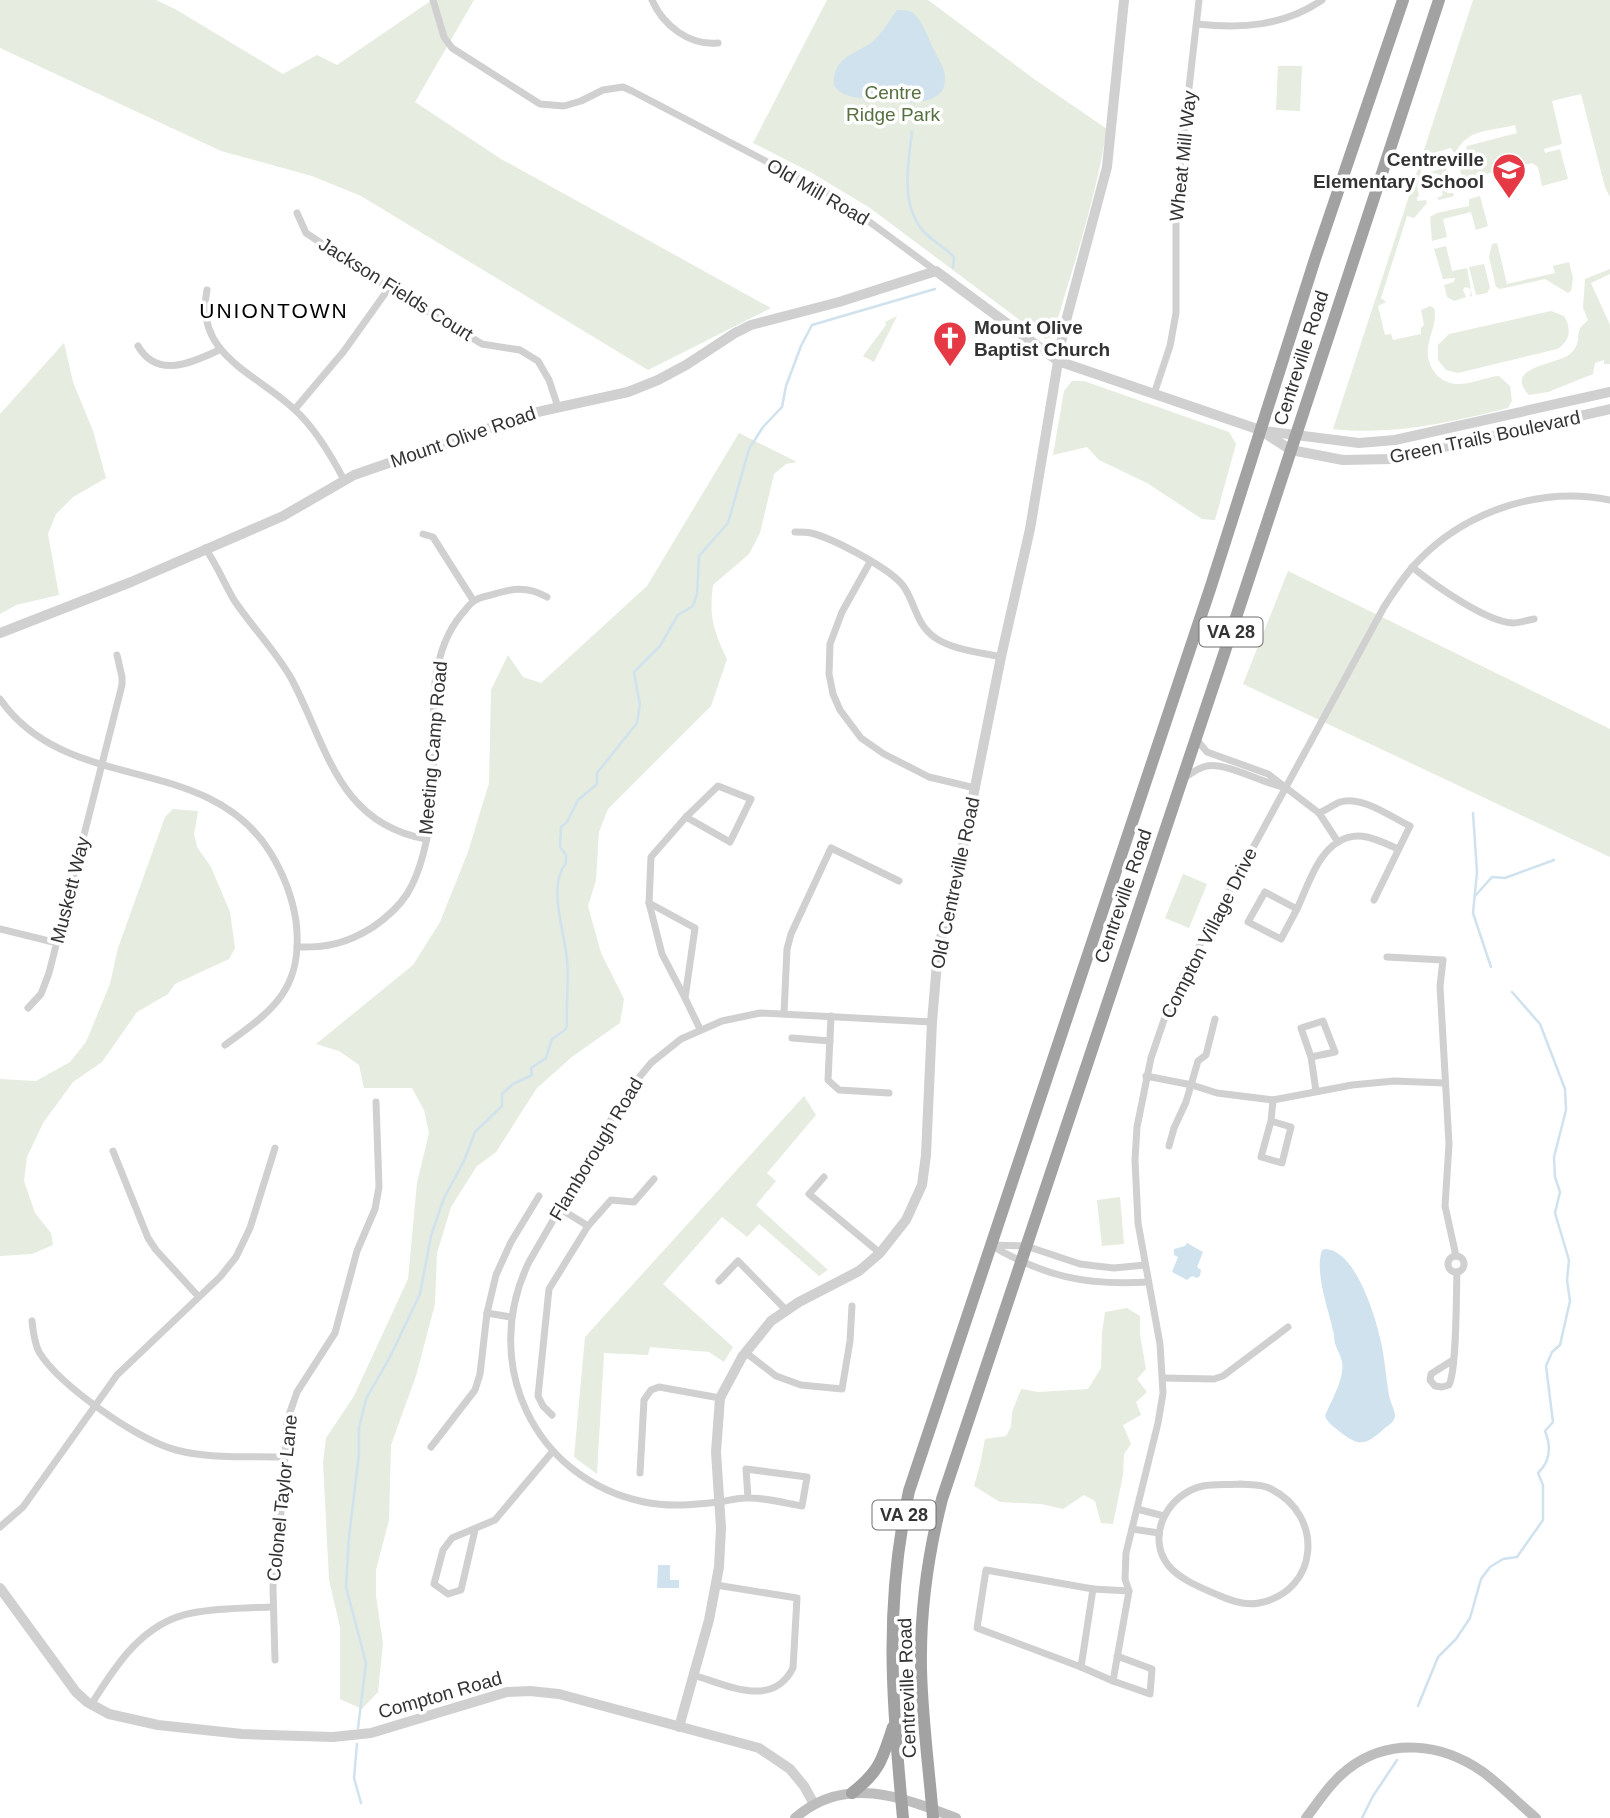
<svg xmlns="http://www.w3.org/2000/svg" width="1610" height="1818" viewBox="0 0 1610 1818" font-family="Helvetica,sans-serif">
  <rect width="100%" height="100%" fill="#fff"/>
  <!-- green -->
  <g fill="#e6ecdf">
    <path d="M0 0H156L175 9 283 74 317 55 337 65 432 0H474L415 102 501 159 771 308 648 370 361 196 312 176 221 151 0 48Z"/>
    <path d="M827 0H928L1034 79 1107 129C1095 201 1073 268 1052 337L1045 339 870 208 812 173 753 143Z"/>
    <path d="M1473 0H1610V197L1605 187 1581 94 1552 101 1562 144 1544 149 1545 153 1560 149 1568 179 1542 186 1538 167 1532 163 1478 176 1477 185 1465 187 1458 162 1463 159 1467 146 1517 133 1515 125C1488 132 1467 128 1455 154L1451 148 1429 154 1430 160 1421 170 1422 181 1417 185 1419 196 1417 197V201L1426 200 1427 203 1414 218 1407 216 1381 298 1386 302 1378 306 1385 335 1391 334 1393 340 1421 334V328L1424 325 1421 310 1430 306 1434 308C1440 328 1418 345 1433 370 1438 378 1446 383 1456 384 1470 385 1485 377 1499 376L1510 386 1512 401 1508 408C1451 422 1392 436 1333 429Z"/>
    <path d="M1278 66H1302L1300 111 1276 110Z"/>
    <path d="M1446 167 1447 170 1443 172 1447 193H1453L1454 196 1439 200 1437 198 1443 195 1437 173 1432 174 1431 172Z"/>
    <path d="M1480 196 1488 226 1476 230 1471 212 1443 219 1447 237 1432 241 1430 217 1437 213 1469 206V199Z"/>
    <path d="M1497 243 1507 284 1555 273 1553 266 1569 262 1573 278 1571 291 1568 293 1545 279 1500 289 1496 287 1489 257 1492 244Z"/>
    <path d="M1446 246 1452 271 1467 268 1472 296 1470 297 1471 289 1465 287 1463 290 1466 297 1454 301 1447 297 1444 285 1454 282 1455 278 1443 279 1434 249Z"/>
    <path d="M1484 264 1490 288 1487 293 1476 295 1469 267Z"/>
    <path d="M1610 269V274L1591 283 1610 325V364H1604V360L1595 363 1593 374 1548 392 1529 395C1502 366 1558 365 1570 354 1581 344 1576 339 1580 328 1582 325 1586 323 1588 320L1583 308 1585 279Z"/>
    <path d="M1551 311 1564 316C1572 329 1570 341 1557 349L1458 373 1446 370 1438 360V345L1449 334Z"/>
    <path d="M897 316 874 362 863 356 886 325 885 322Z"/>
    <path d="M64 343 73 382 93 431 106 478 73 497 56 514 48 534 59 595 16 605 0 614V414Z"/>
    <path d="M1072 381H1084L1229 432 1236 444 1215 520 1202 519 1147 483 1099 460 1087 447 1053 455 1064 391Z"/>
    <path d="M739 433 797 462 786 464 774 474 760 533 749 554 713 585C709 617 713 630 727 659L711 706 608 809 599 832 596 880 588 906 601 953 624 999 620 1023 573 1056 537 1088 496 1152 477 1166 451 1207 437 1253 435 1304 416 1376 391 1445 389 1520 376 1570V1596L383 1643 378 1692 362 1709 340 1699V1627L329 1580 323 1462 326 1438 354 1396 408 1279 417 1183 429 1133 424 1110 412 1088H364L359 1065 339 1051 316 1044 413 965 440 922 468 852 489 783 491 690 508 655 523 677 541 683 647 586Z"/>
    <path d="M1288 571 1610 729V857L1243 684Z"/>
    <path d="M173 809 198 811 194 834 197 847 211 867 230 912 235 948 229 959 175 984 168 994 137 1012 102 1062 73 1082 43 1123 27 1157 24 1181 35 1213 51 1233 53 1245 32 1254 0 1256V1079L36 1081 70 1062 86 1042 110 984 118 948 165 817Z"/>
    <path d="M1183 874 1207 884 1189 928 1165 918Z"/>
    <path d="M804 1096 816 1115 767 1173 776 1181 756 1205 828 1270 819 1276 759 1224 747 1237 722 1217 663 1284 733 1347 724 1362 709 1352 650 1347 648 1355 604 1353 597 1474 574 1457 585 1337Z"/>
    <path d="M1120 1197 1124 1244 1102 1246 1097 1200Z"/>
    <path d="M1127 1308 1140 1316V1335L1146 1369 1137 1379 1147 1392 1136 1402 1141 1415 1123 1425 1131 1444 1124 1454 1123 1475 1113 1524 1101 1523 1095 1501 1084 1495 1063 1509 1041 1504 1000 1502 974 1486 980 1465 985 1439 1006 1436 1011 1427 1012 1412 1021 1389 1038 1392 1088 1389 1101 1368 1102 1333 1105 1312Z"/>
  </g>
  <!-- water -->
  <g fill="#cfe2ee">
    <path d="M897 10C903 10 908 9 913 13 922 20 927 35 932 46 936 55 944 66 945 76 948 109 900 103 879 100 863 98 844 99 834 86 832 57 854 55 872 42 883 33 889 20 897 10Z"/>
    <path d="M1187 1243 1203 1252 1197 1267 1201 1270 1200 1276 1197 1278 1192 1276 1187 1280 1172 1272 1178 1257 1174 1255V1249L1185 1246Z"/>
    <path d="M1326 1249C1356 1251 1376 1318 1381 1342 1385 1360 1386 1378 1389 1395 1390 1402 1395 1410 1395 1416 1395 1421 1389 1425 1385 1428 1366 1445 1360 1448 1339 1431 1333 1426 1328 1423 1325 1416 1331 1400 1345 1379 1342 1362 1340 1351 1334 1348 1334 1335 1329 1310 1314 1273 1322 1250Z"/>
    <path d="M658 1565H670V1580H679V1588H657Z"/>
  </g>
  <g fill="none" stroke-linecap="round" stroke-linejoin="round">
    <!-- stream -->
    <g stroke="#cfe2ee" stroke-width="2.5">
      <path d="M912 132C908 165 900 205 924 232 933 241 945 248 954 257L953 268"/>
      <path d="M1473 813 1477 872 1473 913 1491 967"/>
      <path d="M1475 896 1492 877 1505 878 1554 860"/>
      <path d="M1418 1706 1438 1657 1456 1639 1470 1618 1481 1579 1490 1567 1503 1559 1517 1557 1543 1520V1485L1538 1473C1551 1461 1551 1446 1545 1431L1553 1422 1546 1366 1552 1352 1560 1345 1570 1301 1567 1280 1569 1260 1555 1213 1560 1192 1555 1177 1554 1157 1566 1110 1565 1089 1540 1024 1512 992"/>
      <path d="M358 1728 366 1663 346 1587 349 1537 359 1454V1428L366 1399 390 1357 420 1294 431 1236 444 1198 464 1161 475 1132 502 1106V1094L513 1084 532 1075 531 1068 546 1058 552 1039 565 1030 567 1025C566 1003 569 981 567 959 565 933 547 886 566 863V855L560 847 561 827 567 822 578 800 597 784V773L637 723 640 705 634 672 660 646 678 615 693 606 697 594 699 556 728 523 749 449 763 427 782 407 786 386 801 346 812 325 935 289"/>
      <path d="M357 1744 354 1778 361 1803"/>
      <path d="M1362 1818 1373 1796 1397 1760"/>
    </g>
    <!-- minor -->
    <g stroke="#d0d0d0" stroke-width="7">
      <path d="M433 0 444 37 452 48 540 104 564 106 581 101 603 90 623 87 632 91 840 200 936 271"/>
      <path d="M652 0C663 25 689 46 718 43"/>
      <path d="M1197 24C1242 29 1284 26 1322 0"/>
      <path d="M297 213 306 233 389 288 482 344 520 350 538 361 549 380 558 407"/>
      <path d="M207 290C194 355 256 373 294 409 315 428 331 455 344 480"/>
      <path d="M138 346C157 379 192 363 219 350"/>
      <path d="M1154 394 1170 346 1176 313V202L1199 0"/>
      <path d="M295 409 344 351 389 288"/>
      <path d="M795 532C800 532 806 532 811 533 832 538 892 569 904 587 915 603 916 624 934 637 952 650 979 652 1001 657"/>
      <path d="M423 534 433 537 473 600"/>
      <path d="M205 548C217 565 224 583 234 600 252 627 275 650 291 678 327 745 337 823 426 839"/>
      <path d="M870 562 842 612 830 644 829 674 833 694 840 710 861 738 884 754 929 777 975 788"/>
      <path d="M1412 567C1433 584 1486 622 1513 623 1520 623 1527 620 1534 619"/>
      <path d="M0 699C67 796 207 751 270 852 283 873 292 895 296 921 304 988 274 1010 225 1045"/>
      <path d="M1196 739 1207 752 1268 774 1319 813C1326 810 1333 805 1340 802 1361 795 1391 817 1410 826L1374 900"/>
      <path d="M1183 779C1190 774 1199 767 1207 766 1225 762 1263 783 1283 787"/>
      <path d="M718 786 751 799 730 842 686 817Z"/>
      <path d="M1338 842C1359 829 1378 840 1398 849"/>
      <path d="M1265 892 1297 909 1281 939 1248 922Z"/>
      <path d="M649 903 695 928 685 998 700 1029"/>
      <path d="M1297 909C1307 888 1317 854 1338 842L1319 813"/>
      <path d="M0 929 57 943"/>
      <path d="M297 947C327 948 348 943 373 927 386 918 398 908 407 894 424 867 430 827 433 796 437 737 421 664 461 615 466 610 470 602 476 600 480 597 486 596 491 595 513 588 527 586 547 597"/>
      <path d="M1387 957 1443 960 1440 986 1449 1144 1445 1206 1456 1256"/>
      <path d="M685 998 662 954 649 903 651 857 686 817"/>
      <path d="M28 1008 41 994 49 973 122 685V677L117 655"/>
      <path d="M784 1013 787 949 791 934 831 848 899 881"/>
      <path d="M831 1016 828 1080 839 1090 889 1093"/>
      <path d="M792 1038 830 1041"/>
      <path d="M1311 1057 1335 1052 1323 1021 1301 1028 1311 1057 1316 1091"/>
      <path d="M1146 1076 1192 1085 1217 1093 1273 1100 1352 1085 1394 1081 1445 1083"/>
      <path d="M1271 1121 1261 1157 1282 1163 1291 1127 1271 1121 1273 1100"/>
      <path d="M1169 1146 1174 1128 1186 1102 1198 1061 1206 1055 1215 1019"/>
      <path d="M113 1151 148 1238 156 1250 198 1296"/>
      <path d="M824 1177 809 1194 880 1253"/>
      <path d="M559 1208 588 1226 611 1200 634 1202 654 1179"/>
      <path d="M990 1245C1044 1276 1085 1286 1148 1282"/>
      <path d="M991 1245 1026 1246 1080 1264 1096 1266 1114 1268 1145 1265"/>
      <circle cx="1456" cy="1264" r="8"/>
      <path d="M719 1281 738 1261 786 1310"/>
      <path d="M511 1317 487 1313 496 1275 511 1242 539 1196"/>
      <path d="M32 1321C33 1331 34 1342 39 1352 60 1386 138 1440 176 1450 210 1459 248 1456 283 1457"/>
      <path d="M745 1352 776 1376 801 1385 842 1389 850 1341 852 1306"/>
      <path d="M1453 1360 1431 1374 1430 1380 1435 1386 1442 1387 1449 1385C1457 1369 1456 1295 1457 1272"/>
      <path d="M1163 1378 1214 1379 1223 1376 1288 1327"/>
      <path d="M552 1415 543 1406 538 1396 549 1289 588 1226"/>
      <path d="M431 1447 475 1390 480 1374 487 1313"/>
      <path d="M640 1473 644 1400 651 1390 659 1387 720 1398"/>
      <path d="M1240 1484C1250 1485 1263 1484 1271 1489 1324 1515 1320 1591 1259 1603 1245 1606 1231 1601 1218 1595 1201 1588 1179 1579 1168 1565 1145 1535 1169 1493 1203 1486 1214 1484 1228 1485 1240 1484Z"/>
      <path d="M748 1498 746 1469 807 1477 802 1506C785 1503 767 1498 749 1498 739 1497 728 1501 718 1502 693 1505 668 1507 644 1502 533 1479 480 1362 529 1262L627 1092 651 1063 681 1039 722 1021 760 1013 932 1022"/>
      <path d="M1137 1509 1164 1516"/>
      <path d="M0 1527 23 1507 117 1375 220 1277 236 1257 250 1228 275 1148"/>
      <path d="M1132 1529 1159 1533"/>
      <path d="M475 1530 461 1590 448 1594 434 1584 443 1550 452 1538 495 1520 553 1451"/>
      <path d="M1117 1656 1152 1669 1150 1694 1113 1681 1129 1591 1125 1579 1126 1553 1158 1423 1163 1393 1160 1344 1138 1223 1135 1160 1137 1127 1151 1058 1164 1020 1182 978 1384 607C1395 590 1406 573 1420 559 1468 510 1543 486 1610 500"/>
      <path d="M275 1660 273 1589 274 1560 282 1506 287 1421 297 1392 335 1333 357 1251 375 1209 379 1187 376 1102"/>
      <path d="M1081 1667 977 1628 986 1570 1093 1589"/>
      <path d="M693 1675C728 1685 772 1709 793 1668L797 1598 716 1585"/>
      <path d="M1113 1681 1081 1667 1093 1589 1129 1591"/>
      <path d="M91 1705C115 1666 143 1622 192 1613 218 1608 246 1608 273 1607"/>
    </g>
    <!-- tertiary -->
    <g stroke="#d0d0d0" stroke-width="10">
      <path d="M1264 431 1359 443 1395 440 1610 392"/>
      <path d="M0 633 131 582 283 516 354 475 533 413 628 392 658 380 686 365 735 333 751 325 839 302 936 271 1058 361 1260 430 1291 450 1343 460 1392 459 1610 409"/>
      <path d="M0 1588 76 1692 87 1702 109 1714 158 1725 242 1734 333 1737 371 1733 507 1692 530 1691 559 1694 759 1748 790 1769 804 1786 814 1804"/>
      <path d="M679 1727 709 1620 719 1567 721 1528 716 1452 720 1398 742 1357 771 1321 799 1302 859 1271 880 1253 906 1220 922 1185 926 1155 932 1022 938 951 964 842 1001 657 1030 529 1063 332 1107 167 1124 0"/>
    </g>
    <!-- secondary -->
    <g stroke="#bdbdbd" stroke-width="10">
      <path d="M795 1818C845 1774 902 1797 956 1818"/>
      <path d="M1306 1818C1319 1801 1331 1782 1348 1769 1389 1737 1442 1743 1483 1772 1502 1786 1518 1803 1536 1818"/>
    </g>
    <!-- trunk -->
    <g stroke="#a2a2a2" stroke-width="12">
      <path d="M852 1793C880 1771 882 1760 893 1727"/>
      <path d="M903 1818C892 1703 884 1604 909 1491L1211 586 1315 259 1403 0"/>
      <path d="M933 1818C929 1768 922 1718 921 1668 920 1611 928 1554 942 1499L1222 660 1439 0"/>
    </g>
  </g>
  <!-- icons -->
  <defs>
    <g id="school-pin" transform="scale(1.75)"><path d="M0 17L-7.5 6A9.5 9.5 0 1 1 7.5 6Z" fill="#e63946" stroke="#fff"/><path d="M0-5L7-2L0 1L-7-2ZM-4 1L0 2.5L4 1V4Q0 6-4 4Z" fill="#fff"/></g>
    <g id="church-pin" transform="scale(1.75)"><path d="M0 17L-7.5 6A9.5 9.5 0 1 1 7.5 6Z" fill="#e63946" stroke="#fff"/><path d="M-1.2-6h2.4v3.5h3.3v2.4h-3.3V6h-2.4V-.1h-3.3v-2.4h3.3Z" fill="#fff"/></g>
  </defs>
  <g fill-rule="evenodd">
    <use href="#school-pin" x="1509" y="170"/>
    <use href="#church-pin" x="950" y="338"/>
  </g>
  <g text-anchor="middle" dominant-baseline="central" stroke-width="7" stroke-linejoin="round" paint-order="stroke">
    <!-- shield labels -->
    <g fill="#fff" stroke="#707070" stroke-width="2">
      <rect x="1199.5" y="617.5" width="63" height="29" rx="5"/>
      <rect x="872.5" y="1500.5" width="63" height="29" rx="5"/>
    </g>
    <g font-size="18" font-weight="bold" fill="#333">
      <text x="1231" y="632">VA 28</text>
      <text x="904" y="1515">VA 28</text>
    </g>
    <!-- park labels -->
    <g font-size="19" fill="#56703f" stroke="#fff">
      <text x="893" y="92">Centre<tspan x="893" dy="22">Ridge Park</tspan></text>
    </g>
    <!-- street labels -->
    <g font-size="19" fill="#333" stroke="#fff">
      <text transform="translate(1183 156) rotate(-84)">Wheat Mill Way</text>
      <text transform="translate(818 192) rotate(30)">Old Mill Road</text>
      <text transform="translate(396 289) rotate(32)">Jackson Fields Court</text>
      <text transform="translate(1301 358) rotate(-72)">Centreville Road</text>
      <text transform="translate(463 437) rotate(-19)">Mount Olive Road</text>
      <text transform="translate(1485 437) rotate(-12)">Green Trails Boulevard</text>
      <text transform="translate(433 748) rotate(-85)">Meeting Camp Road</text>
      <text transform="translate(955 883) rotate(-78)">Old Centreville Road</text>
      <text transform="translate(70 890) rotate(-76)">Muskett Way</text>
      <text transform="translate(1123 896) rotate(-71)">Centreville Road</text>
      <text transform="translate(1209 933) rotate(-63)">Compton Village Drive</text>
      <text transform="translate(596 1149) rotate(-59)">Flamborough Road</text>
      <text transform="translate(282 1498) rotate(-84)">Colonel Taylor Lane</text>
      <text transform="translate(907 1688) rotate(-92)">Centreville Road</text>
      <text transform="translate(440 1695) rotate(-16)">Compton Road</text>
    </g>
    <!-- poi labels -->
    <g font-size="19" font-weight="bold" fill="#333" stroke="#fff" text-anchor="end">
      <text x="1484" y="159">Centreville<tspan x="1484" dy="22">Elementary School</tspan></text>
      <text x="974" y="327" text-anchor="start">Mount Olive<tspan x="974" dy="22">Baptist Church</tspan></text>
    </g>
    <!-- neighbourhood labels -->
    <g font-size="21" letter-spacing="2" fill="#000" stroke="#fff">
      <text x="274" y="310">UNIONTOWN</text>
    </g>
  </g>
</svg>
